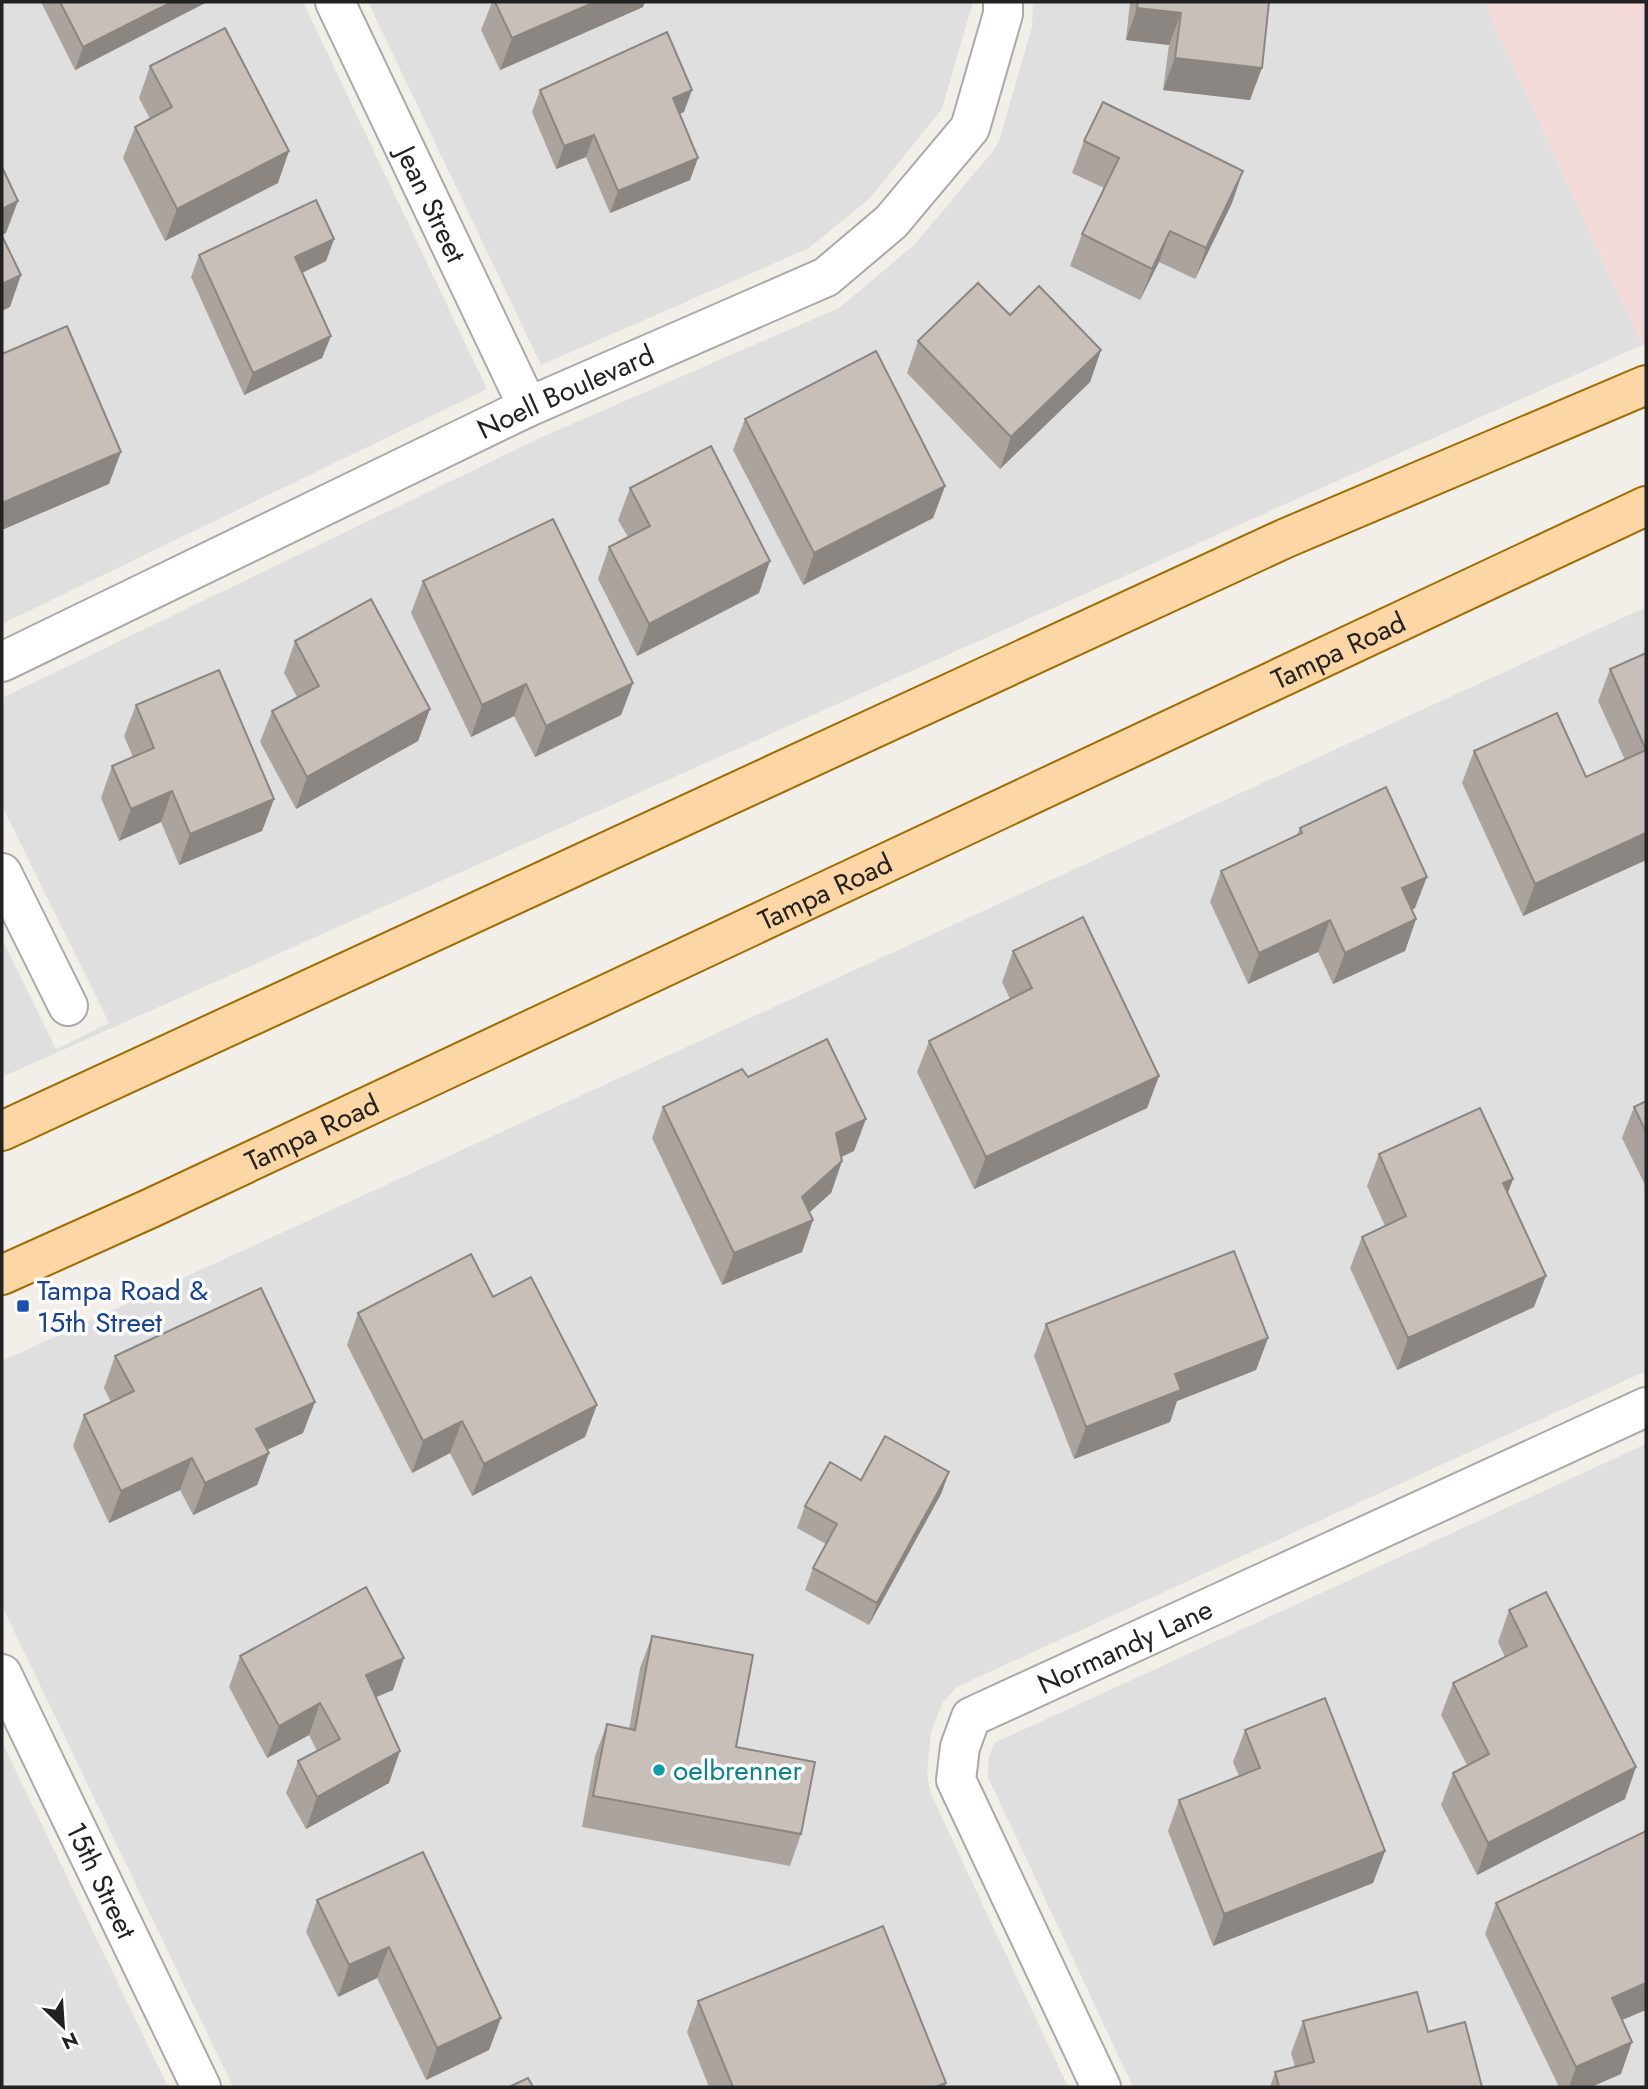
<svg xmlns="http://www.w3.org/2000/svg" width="1648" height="2089" viewBox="0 0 1648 2089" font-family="Jost,sans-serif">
  <rect width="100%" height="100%" fill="#f2efe9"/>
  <!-- residential -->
  <g fill="#e0dfdf">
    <path d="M2 2H303L487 389 2 624Z"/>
    <path d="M368 2H973L942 109 870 198 809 248 541 365Z"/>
    <path d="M1033 2H1484L1642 345 2 1077V939L56 1049 109 1023 2 806V698L542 437 839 308 914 245 993 151 999 141 1032 27Z"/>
    <path d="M1646 607V1371L957 1687 943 1702 931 1732 927 1774 930 1792 1068 2087H233L2 1606V1361Z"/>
    <path d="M1646 1444V2087H1133L988 1777 989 1757 994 1743Z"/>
    <path d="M2 1742 168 2087H2Z"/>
  </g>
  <!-- commercial -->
  <path fill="#f2dad9" d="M1484 2H1646V343L1642 345Z"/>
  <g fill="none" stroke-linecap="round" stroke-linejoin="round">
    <!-- minor casing -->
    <g stroke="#a9a9a9" stroke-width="42">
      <g id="minor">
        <path id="s1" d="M335 2 528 407"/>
        <path id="s2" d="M2 662 528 407 826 277 891 222 970 128 1003 14V2"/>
        <path d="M2 873 68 1006"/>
        <path id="s3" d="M2 1674 201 2087"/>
        <path id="s4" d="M1101 2087 956 1780 960 1747 971 1717 1646 1407"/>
      </g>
    </g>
    <!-- major casing -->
    <g stroke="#a06b00" stroke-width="42">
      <g id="major">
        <path d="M2 1131 1286 538 1646 385"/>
        <path id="s5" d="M2 1275 151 1208 1646 506"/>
      </g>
    </g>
    <!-- minor -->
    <use href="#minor" stroke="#fff" stroke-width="38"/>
    <!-- major -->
    <use href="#major" stroke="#fcd6a4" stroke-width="38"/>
  </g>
  <!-- wall -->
  <g fill="#aba49e">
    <path d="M41 2H207L75 70Z"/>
    <path d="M492 2H645L643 7 500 70 481 30Z"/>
    <path d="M1130 2H1269L1250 100 1163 90 1169 45 1126 40Z"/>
    <path d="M150 66 278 183 165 241 123 158 135 127 150 119 139 98Z"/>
    <path d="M540 90 684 112 680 114 698 158 690 180 610 213 586 157 556 169 532 112Z"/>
    <path d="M1084 141 1232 203 1195 279 1159 262 1140 300 1070 266 1082 234 1104 188 1072 173Z"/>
    <path d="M334 239 326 261 302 273 331 336 322 358 244 395 191 277 199 255Z"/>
    <path d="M1010 315 1101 350 1090 382 1000 469 907 373 918 341Z"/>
    <path d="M745 419 945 486 933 518 803 585 733 450Z"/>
    <path d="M630 488 759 593 637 656 598 579 609 547 628 537 618 520Z"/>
    <path d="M423 581 633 683 621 715 535 757 514 716 471 737 411 613Z"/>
    <path d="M295 641 430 709 418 741 296 809 260 742 272 711 297 697 284 673Z"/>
    <path d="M1646 653V860L1523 916 1462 783 1474 751 1586 777 1625 760 1598 701 1610 669Z"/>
    <path d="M136 705 274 799 262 831 179 865 161 822 119 841 101 798 112 766 133 757 124 736Z"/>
    <path d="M1300 828 1415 908 1412 910 1416 919 1405 951 1333 984 1318 952 1248 984 1210 902 1221 871 1297 835Z"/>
    <path d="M1013 951 1159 1076 1147 1108 974 1189 917 1072 929 1041 1010 999 1002 982Z"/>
    <path d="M748 1077 854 1151 841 1157 842 1161 831 1193 809 1212 813 1220 802 1252 722 1285 652 1138 663 1107Z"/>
    <path d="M1646 1101V1187L1622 1138 1634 1107Z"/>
    <path d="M1379 1154 1513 1179 1508 1193 1534 1307 1397 1370 1350 1268 1362 1237 1385 1226 1367 1186Z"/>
    <path d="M493 1297 585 1437 472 1496 450 1453 412 1473 347 1345 358 1313Z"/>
    <path d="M1046 1324 1268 1338 1256 1370 1177 1401 1170 1422 1074 1459 1034 1356Z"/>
    <path d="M115 1356 303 1433 267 1450 269 1453 257 1485 193 1515 180 1490 109 1523 73 1446 84 1415 111 1402 104 1388Z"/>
    <path d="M949 1472 941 1494 869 1625 805 1590 813 1568 826 1544 797 1528 805 1506 861 1480Z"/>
    <path d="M1509 1610 1625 1799 1477 1875 1441 1805 1453 1773 1467 1765 1441 1715 1453 1683 1505 1657 1498 1642Z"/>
    <path d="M652 1636 801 1834 790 1866 582 1827 595 1756 607 1724 629 1729 640 1668Z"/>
    <path d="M240 1656 393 1690 376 1697 389 1783 306 1829 286 1793 298 1761 317 1751 309 1735 267 1758 229 1687Z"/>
    <path d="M1245 1730 1385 1851 1373 1883 1213 1946 1168 1831 1179 1800 1239 1776 1233 1762Z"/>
    <path d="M317 1900 501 2018 489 2050 426 2080 377 1978 338 1997 306 1932Z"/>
    <path d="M1496 1903 1622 2020 1621 2074 1591 2087H1559L1485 1934Z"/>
    <path d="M698 2001 946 2083 944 2087H709L687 2032Z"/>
    <path d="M1303 2021 1428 2032 1482 2087H1270L1275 2072 1295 2067 1291 2053Z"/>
  </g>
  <!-- shaded-wall -->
  <g fill="#8b8681">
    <path d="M172 2H207L75 70 83 47Z"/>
    <path d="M595 2H645L643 7 500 70 512 38Z"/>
    <path d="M1137 8 1181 13 1169 45 1126 40Z"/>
    <path d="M1175 58 1262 68 1250 100 1163 90Z"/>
    <path d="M692 90 684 112 665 120 673 98Z"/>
    <path d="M594 135 586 157 556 169 564 146Z"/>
    <path d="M289 151 278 183 165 241 177 209Z"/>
    <path d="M698 158 690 180 610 213 618 191Z"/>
    <path d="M1243 171 1232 203 1195 279 1206 248Z"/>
    <path d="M18 201 6 233 2 235V209Z"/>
    <path d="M1170 231 1159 262 1140 300 1152 269Z"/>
    <path d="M334 239 326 261 287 280 295 257Z"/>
    <path d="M21 275 10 307 2 311V284Z"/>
    <path d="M331 336 322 358 244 395 253 373Z"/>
    <path d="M1101 350 1090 382 1000 469 1011 437Z"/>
    <path d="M121 452 109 484 2 530V503Z"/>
    <path d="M945 486 933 518 803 585 814 553Z"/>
    <path d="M770 561 759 593 637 656 649 624Z"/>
    <path d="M633 683 621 715 535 757 546 726Z"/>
    <path d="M526 684 514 716 471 737 482 705Z"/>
    <path d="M430 709 418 741 296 809 307 777Z"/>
    <path d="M172 791 161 822 119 841 131 809Z"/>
    <path d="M274 799 262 831 179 865 190 834Z"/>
    <path d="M1646 833V860L1523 916 1535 884Z"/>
    <path d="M1427 877 1415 908 1390 920 1402 888Z"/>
    <path d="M1416 919 1405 951 1333 984 1345 953Z"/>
    <path d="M1330 920 1318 952 1248 984 1259 953Z"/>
    <path d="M1159 1076 1147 1108 974 1189 986 1157Z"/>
    <path d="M866 1119 854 1151 824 1165 836 1133Z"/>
    <path d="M842 1161 831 1193 791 1229 802 1197Z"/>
    <path d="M1513 1179 1501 1211 1503 1183Z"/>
    <path d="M813 1220 802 1252 722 1285 734 1253Z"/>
    <path d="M1546 1276 1534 1307 1397 1370 1408 1338Z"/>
    <path d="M1268 1338 1256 1370 1177 1401 1170 1422 1074 1459 1086 1427 1175 1374Z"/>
    <path d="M315 1402 303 1433 245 1460 256 1429Z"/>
    <path d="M597 1405 585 1437 472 1496 484 1464Z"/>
    <path d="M462 1421 450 1453 412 1473 423 1441Z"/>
    <path d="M269 1453 257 1485 193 1515 205 1483Z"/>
    <path d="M192 1458 180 1490 109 1523 121 1491Z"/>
    <path d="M949 1472 941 1494 869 1625 877 1603Z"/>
    <path d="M404 1658 393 1690 355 1706 366 1675Z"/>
    <path d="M320 1703 309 1735 267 1758 279 1726Z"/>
    <path d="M400 1751 389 1783 306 1829 317 1797Z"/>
    <path d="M1636 1767 1625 1799 1477 1875 1488 1843Z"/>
    <path d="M1385 1851 1373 1883 1213 1946 1224 1914Z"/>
    <path d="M389 1947 377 1978 338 1997 349 1965Z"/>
    <path d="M1646 1983V2010L1601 2029 1612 1998Z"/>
    <path d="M501 2018 489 2050 426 2080 437 2048Z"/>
    <path d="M1632 2042 1621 2074 1591 2087H1569L1576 2067Z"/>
    <path d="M946 2083 944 2087H935Z"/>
  </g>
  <!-- building -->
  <g fill="#c7bfb8" stroke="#8b8681" stroke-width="2">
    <path d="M60 2H172L83 47Z"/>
    <path d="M495 2H595L512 38Z"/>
    <path d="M1138 2H1269L1262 68 1175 58 1181 13 1137 8Z"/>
    <path d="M225 28 289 151 177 209 135 127 172 107 150 66Z"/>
    <path d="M667 32 692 90 673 98 698 158 618 191 594 135 564 146 540 90Z"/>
    <path d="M1103 102 1243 171 1206 248 1170 231 1152 269 1082 234 1119 158 1084 141Z"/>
    <path d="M2 167 18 201 2 209Z"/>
    <path d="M316 200 334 239 295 257 331 336 253 373 199 255Z"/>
    <path d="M2 236 21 275 2 284Z"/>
    <path d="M978 283 1010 315 1039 286 1101 350 1011 437 918 341Z"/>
    <path d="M67 326 121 452 2 503V354Z"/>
    <path d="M876 351 945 486 814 553 745 419Z"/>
    <path d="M711 446 770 561 649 624 609 547 650 526 630 488Z"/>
    <path d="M553 519 633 683 546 726 526 684 482 705 423 581Z"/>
    <path d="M371 599 430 709 307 777 272 711 319 686 295 641Z"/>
    <path d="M1646 653V750L1610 669Z"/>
    <path d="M219 670 274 799 190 834 172 791 131 809 112 766 154 748 136 705Z"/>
    <path d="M1557 713 1586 777 1646 750V833L1535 884 1474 751Z"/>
    <path d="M1386 787 1427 877 1402 888 1416 919 1345 953 1330 920 1259 953 1221 871 1302 833 1300 828Z"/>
    <path d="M1083 917 1159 1076 986 1157 929 1041 1032 988 1013 951Z"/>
    <path d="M827 1039 866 1119 836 1133 842 1161 802 1197 813 1220 734 1253 663 1107 742 1069 748 1077Z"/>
    <path d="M1646 1101V1132L1634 1107Z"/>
    <path d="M1480 1108 1513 1179 1503 1183 1546 1276 1408 1338 1362 1237 1406 1216 1379 1154Z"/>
    <path d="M1234 1251 1268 1338 1175 1374 1181 1390 1086 1427 1046 1324Z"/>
    <path d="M471 1254 493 1297 531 1277 597 1405 484 1464 462 1421 423 1441 358 1313Z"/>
    <path d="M261 1288 315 1402 256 1429 269 1453 205 1483 192 1458 121 1491 84 1415 134 1391 115 1356Z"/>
    <path d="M885 1436 949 1472 877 1603 813 1568 837 1524 805 1506 830 1462 861 1480Z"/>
    <path d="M366 1587 404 1658 366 1675 400 1751 317 1797 298 1761 340 1739 320 1703 279 1726 240 1656Z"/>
    <path d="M1546 1592 1636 1767 1488 1843 1453 1773 1489 1754 1453 1683 1527 1646 1509 1610Z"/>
    <path d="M652 1636 753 1655 736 1747 815 1762 801 1834 593 1796 607 1724 635 1730Z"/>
    <path d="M1325 1698 1385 1851 1224 1914 1179 1800 1260 1768 1245 1730Z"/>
    <path d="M1646 1831V1983L1612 1998 1632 2042 1576 2067 1496 1903Z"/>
    <path d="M423 1852 501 2018 437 2048 389 1947 349 1965 317 1900Z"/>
    <path d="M883 1926 946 2083 935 2087H733L698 2001Z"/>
    <path d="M1417 1992 1428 2032 1465 2022 1482 2087H1279L1275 2072 1314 2062 1303 2021Z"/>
    <path d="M528 2078 533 2087H509Z"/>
  </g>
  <!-- markers -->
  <rect fill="#1a4fb4" stroke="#fff" stroke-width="2.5" x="16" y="1299" width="14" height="14" rx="3.5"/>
  <circle fill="#0f9aa8" stroke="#fff" stroke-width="2.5" cx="659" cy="1770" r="7"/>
  <g text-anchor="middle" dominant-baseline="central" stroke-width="7" stroke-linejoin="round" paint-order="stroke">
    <!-- street labels -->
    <g font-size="28" fill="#222" stroke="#fff">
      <text stroke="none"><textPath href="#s1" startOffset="224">Jean Street</textPath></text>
      <text stroke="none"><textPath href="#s2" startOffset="625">Noell Boulevard</textPath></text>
      <text stroke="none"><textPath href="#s5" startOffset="1475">Tampa Road</textPath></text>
      <text stroke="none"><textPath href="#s5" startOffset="908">Tampa Road</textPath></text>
      <text stroke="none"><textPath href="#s5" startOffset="341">Tampa Road</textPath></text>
      <text stroke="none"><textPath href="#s4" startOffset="574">Normandy Lane</textPath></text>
      <text stroke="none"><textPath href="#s3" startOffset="229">15th Street</textPath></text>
    </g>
    <!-- transit labels -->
    <g font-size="28" fill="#164399" stroke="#fff" text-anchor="start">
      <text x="37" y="1290">Tampa Road &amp;<tspan x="37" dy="32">15th Street</tspan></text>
    </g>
    <!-- culture labels -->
    <g font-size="28" fill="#0d838f" stroke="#fff" text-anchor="start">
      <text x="673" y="1770">oelbrenner</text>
    </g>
  </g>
  <!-- border -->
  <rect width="1648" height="2089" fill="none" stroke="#222222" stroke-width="7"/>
  <!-- north arrow -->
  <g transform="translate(63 2026) rotate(155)" stroke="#ffffff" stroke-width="5" paint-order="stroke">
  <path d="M0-5L12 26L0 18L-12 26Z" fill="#222222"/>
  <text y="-10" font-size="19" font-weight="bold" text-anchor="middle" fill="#222222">N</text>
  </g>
</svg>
